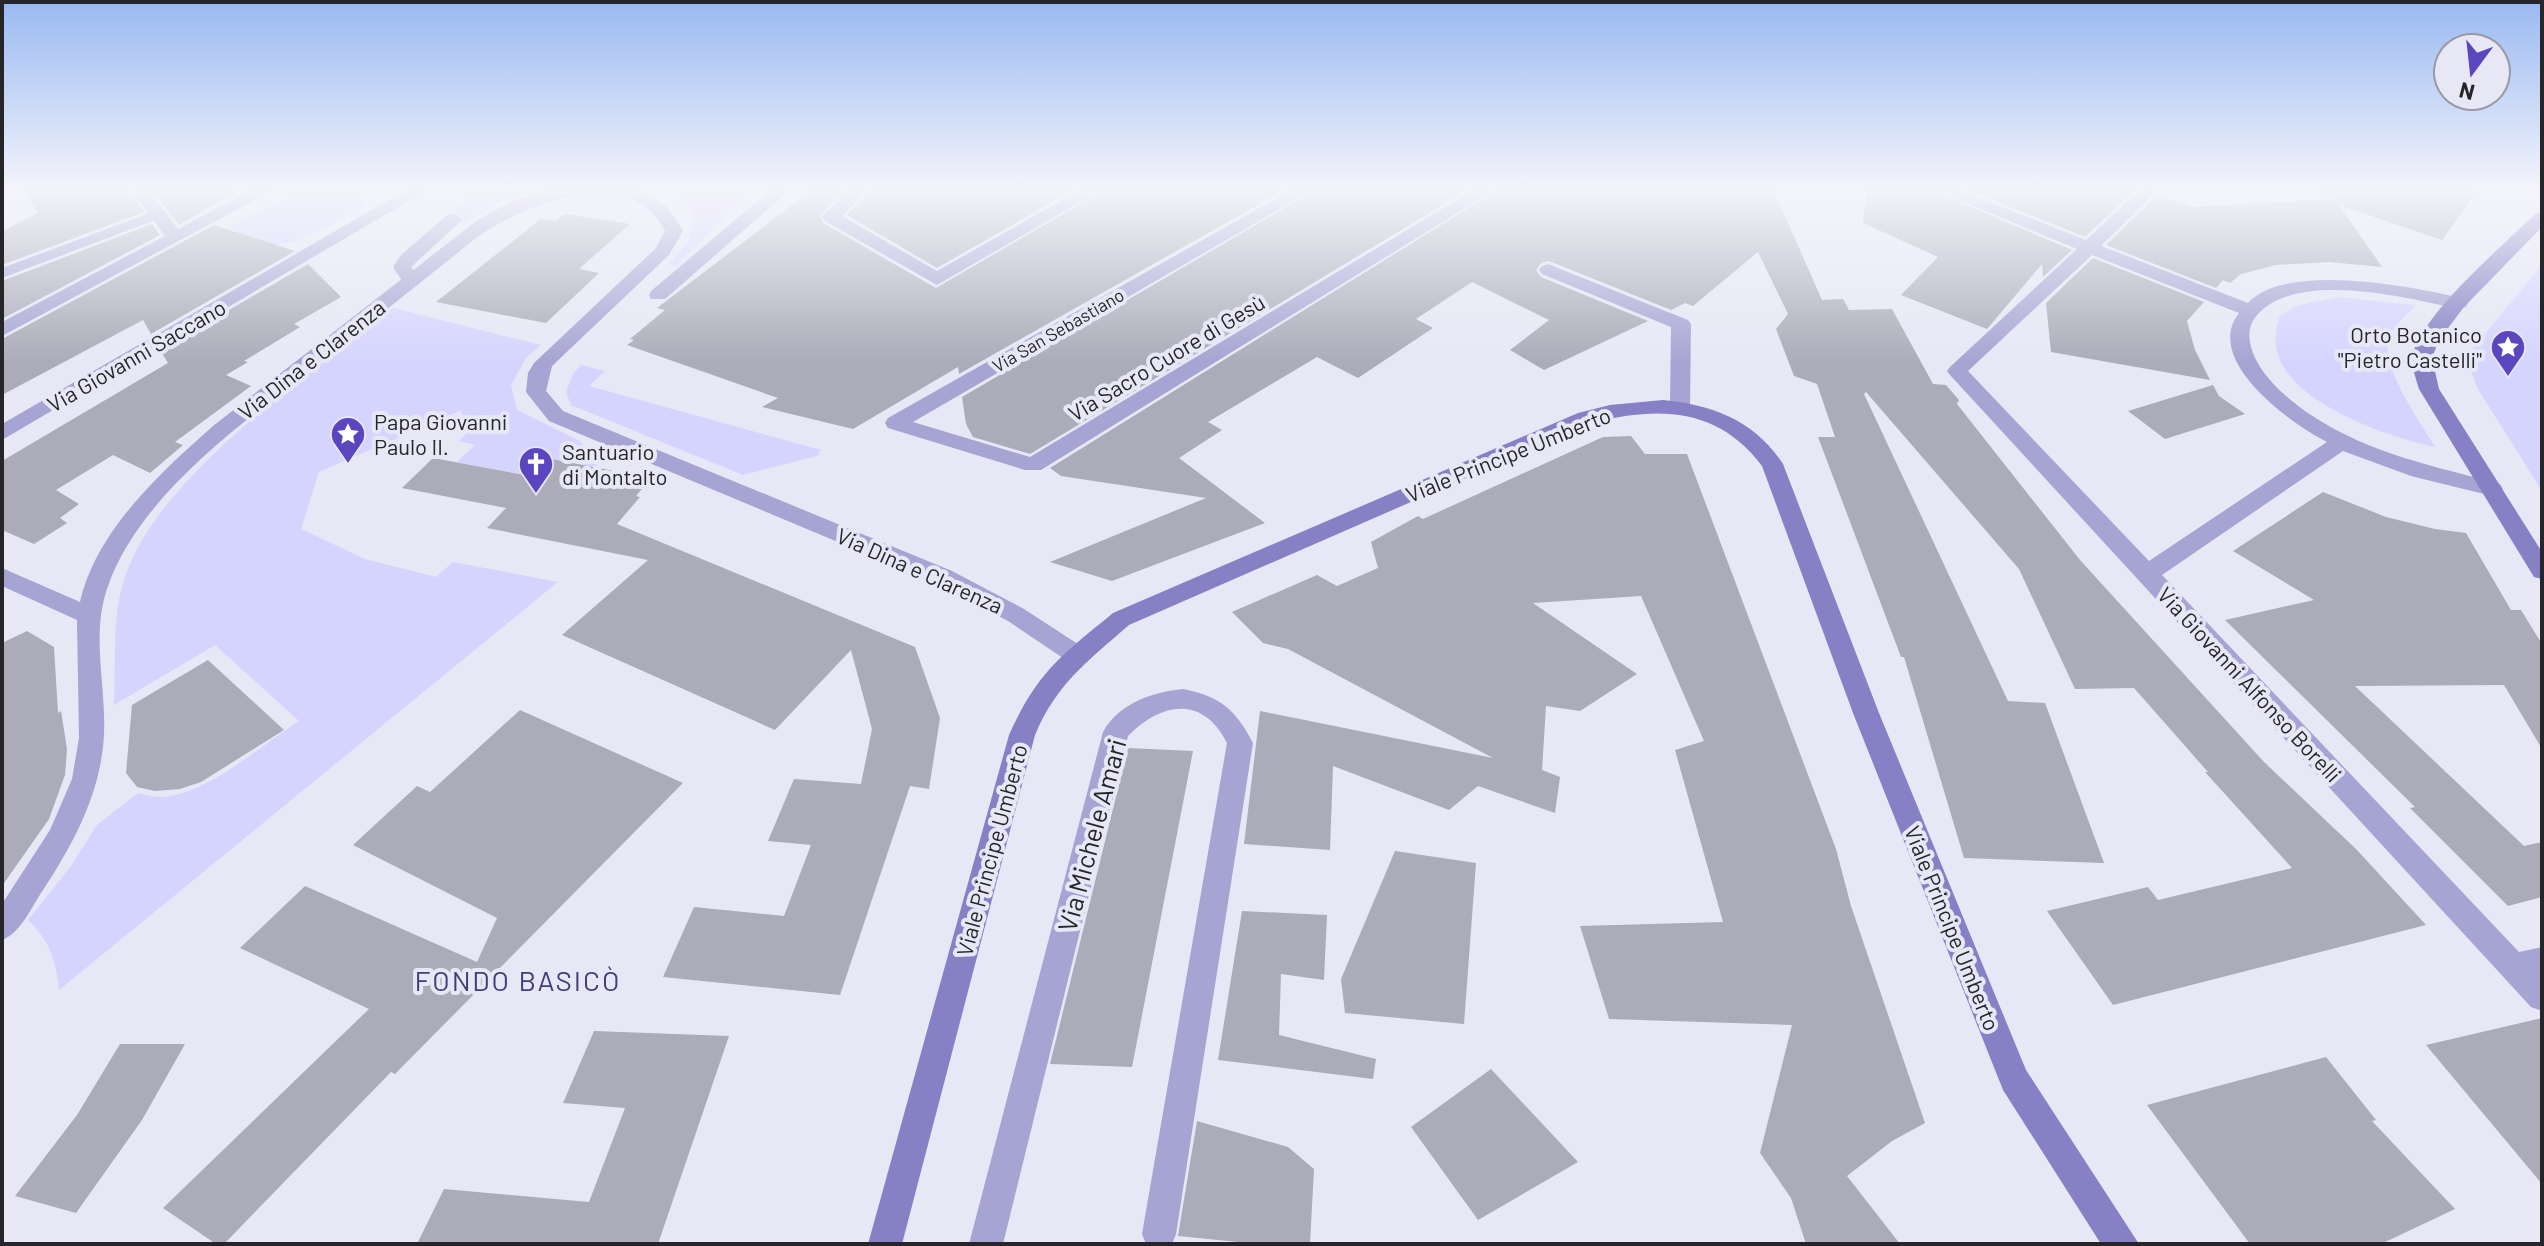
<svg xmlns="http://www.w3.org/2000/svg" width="2544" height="1246" viewBox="0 0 2544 1246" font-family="Barlow,sans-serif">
  <rect width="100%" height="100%" fill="#e7e7f6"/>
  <!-- green -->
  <g fill="#d5d4fe">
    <path d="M301 189H360L364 206C325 228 271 268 231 226Z"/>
    <path d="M478 189H534L496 204 463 224 446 215Z"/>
    <path d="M665 189H752L676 266 669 264 689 241 693 218 682 199Z"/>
    <path d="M2542 265V491L2478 389 2469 366 2473 348Z"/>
    <path d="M2338 297 2416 305C2408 314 2391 328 2388 339 2382 370 2420 421 2435 447 2382 435 2249 392 2280 316L2296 306Z"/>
    <path d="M393 308 541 345 526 358 511 385 517 410 580 441 598 467 552 459 535 477 457 462 475 445 459 441 471 429 460 411 319 472 301 529 365 559 436 577 453 562 558 582 59 990C56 960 50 941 28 920L71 866 97 825 138 793C146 795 155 797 163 797 207 794 262 745 299 721L215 645 114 705C116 666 112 620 123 583 153 479 310 375 393 308Z"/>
    <path d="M581 365 605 371 589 386 821 450 817 456 743 475 571 405 566 392 573 374Z"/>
  </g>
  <!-- building -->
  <g fill="#ababb9">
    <path d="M22 189H127L144 212 2 265V231L38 213Z"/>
    <path d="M151 189H241L179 225Z"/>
    <path d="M813 189H846L820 215 823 223 936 288 1106 189H1286L959 374 958 367 853 429 762 407 778 398 627 345 634 340 630 339 665 310 657 308Z"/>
    <path d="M872 189H1075L937 268 847 215Z"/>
    <path d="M1317 189H1469L1030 454 973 437 966 424 962 397Z"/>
    <path d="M1499 189H1773L1822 300 1843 299 1849 310 1892 309 1933 384 1946 385 1959 400 1957 404 2080 560 2264 762 2357 850 2426 925 2113 1005 2047 911 2148 887 2158 900 2292 868 2205 772H2208L2134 688 2075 689 2019 569 1866 392 1864 394 2008 701 2045 703 2104 863 1964 858 1904 657H1901L1818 437H1835L1817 384 1794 376 1776 329 1788 314 1758 252 1693 306 1685 303 1671 310 1549 261 1541 263 1536 270 1541 277 1648 321 1544 370 1510 350 1549 320 1472 282 1416 319 1433 328 1358 378 1317 357 1208 422 1222 430 1179 458 1265 523 1112 581 1050 562 1206 498 1061 476 1050 468Z"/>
    <path d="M1867 189H1929L2072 250 2043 277 2042 264 1987 329 1901 295 1938 257 1863 223Z"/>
    <path d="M1965 189H2136L2085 237Z"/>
    <path d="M2321 189H2479L2442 240 2339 205 2382 267 2329 262 2276 265 2241 274 2230 283 2223 280 2216 288 2106 245 2157 195 2190 207 2338 199 2320 193Z"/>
    <path d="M564 214 630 224 579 269 599 273 546 323 436 302 541 219 556 221Z"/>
    <path d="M152 224 160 235 2 319V281Z"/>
    <path d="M214 225 295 251 151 334 143 320 2 395V339Z"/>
    <path d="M2093 258 2204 302 2187 321 2195 350 2210 380 2051 352 2046 303Z"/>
    <path d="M308 264 341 297 294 324 300 327 244 361 248 362 226 375 251 386 175 442 183 445 150 473 113 455 56 490 79 504 60 518 67 523 34 544 2 530V461L168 363 160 350Z"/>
    <path d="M2213 385 2219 396 2245 414 2165 439 2128 411Z"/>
    <path d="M1631 436 1645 454H1687L1836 849 1851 906 1925 1123 1892 1141 1847 1176 1900 1244H1806L1791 1198 1760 1153 1792 1025 1609 1019 1580 926 1723 922 1675 750 1704 741 1641 596 1533 603 1637 674 1580 711 1546 706 1542 770 1560 777 1555 813 1478 786 1449 810 1333 766 1330 850 1244 844 1260 711 1493 758 1288 649 1263 643 1232 612 1317 575 1337 586 1378 568 1371 542 1418 516 1423 519 1603 437Z"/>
    <path d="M433 458 535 477 552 459 651 478 636 496 640 497 617 524 915 647 940 718 929 789 910 786 840 995 663 977 694 907 784 916 811 845 768 841 794 779 861 784 872 729 851 650 775 730 562 635 648 560 487 528 506 508 402 488Z"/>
    <path d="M2323 492 2386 517 2435 529 2466 533 2511 610H2521L2542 644V749L2504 685 2355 686 2524 846 2542 842V897L2508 906 2410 808 2415 807 2225 620 2314 600 2233 551Z"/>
    <path d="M27 631 54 647 58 713 61 711 67 749 65 775 49 819 2 886V643Z"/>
    <path d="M208 660 284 730 201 782 180 789 155 791 137 787 126 773 132 705Z"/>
    <path d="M520 710 683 783 395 1074 391 1072 224 1244H216L163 1208 369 1009 240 948 305 886 477 962 497 918 353 845 417 786 430 792Z"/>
    <path d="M1128 748 1193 751 1132 1067 1050 1064Z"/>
    <path d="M1395 851 1476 863 1464 1024 1345 1013 1341 979Z"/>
    <path d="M1242 911 1327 915 1324 980 1281 974 1279 1035 1376 1059 1373 1079 1218 1060Z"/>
    <path d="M2542 1018V1184L2426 1045Z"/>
    <path d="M594 1031 729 1036 658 1244H417L444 1189 589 1202 625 1108 563 1103Z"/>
    <path d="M120 1044H185L142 1120 76 1213 15 1196 77 1115Z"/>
    <path d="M2326 1057 2376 1120 2372 1121 2455 1209 2381 1244H2250L2147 1105Z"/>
    <path d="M1491 1069 1578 1162 1478 1220 1411 1127Z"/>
    <path d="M1197 1121 1288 1147 1314 1169 1310 1244H1258L1178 1236Z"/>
  </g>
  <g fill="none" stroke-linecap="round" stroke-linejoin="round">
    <!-- service -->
    <path fill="#a5a4d2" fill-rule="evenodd" d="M158 210 163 211V217L2 278V268Z"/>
    <!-- pedestrian -->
    <g fill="#a5a4d2" fill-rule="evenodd">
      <path d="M772 189H791L665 299H651L649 295 651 291Z"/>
      <path d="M453 214 462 219 459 223 411 267 420 280 418 284H404L393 267 400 256 447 215Z"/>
    </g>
    <!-- minor -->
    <g fill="#a5a4d2" fill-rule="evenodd">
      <path d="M130 189H147L178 229 253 189H275L2 336V322L165 236Z"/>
      <path d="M408 189H429L2 440V424Z"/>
      <path d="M554 189C609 189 654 174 683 231L669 255 552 366 546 391 563 411 952 571 1024 609 1084 648 1087 654 1084 660 1075 663 1066 660 1008 621 936 583 549 421 526 392 528 373 534 363 656 248 665 231C631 161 523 204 476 238 423 281 369 323 315 366 241 425 138 496 107 589 93 630 103 674 104 716 107 780 78 837 43 890 32 906 21 933 2 940V904L50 830 72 779 79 738 77 620 2 586V568L80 602C96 531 160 473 213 426L475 222 512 201Z"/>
      <path d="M851 189H869L842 216 937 271 1082 189H1103L937 285 825 221 822 217 825 213Z"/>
      <path d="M1293 189H1314L913 422 1030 457 1475 189H1496L1041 470H1025L888 428 885 423 888 418Z"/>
      <path d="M1932 189H1956L2086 240 2141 189H2159L2101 246 2248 303C2287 261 2415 287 2466 299L2468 303 2466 307 2459 309C2407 298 2299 270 2258 314 2251 322 2248 330 2250 342 2255 372 2287 399 2311 415 2370 454 2434 466 2500 484L2503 489 2500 494 2492 496 2411 476 2343 451 2162 575 2519 952 2542 947V1011L2531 1007 1950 375 1947 371 1950 367 2077 249ZM2092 255 2239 313C2202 360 2291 424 2327 442L2149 561 1968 371Z"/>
      <path d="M1548 264 1688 320 1691 324 1690 406 1687 411 1680 412 1670 406 1671 327 1542 274 1539 270 1542 266Z"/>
      <path d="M1183 689C1220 696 1236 710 1253 743L1176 1234 1172 1244H1146L1142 1234 1227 743C1203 695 1161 702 1128 736L1003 1244H969L1103 732C1119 703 1153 692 1183 689Z"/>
    </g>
    <!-- secondary -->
    <g fill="#8581c4" fill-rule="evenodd">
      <path d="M2542 212V227L2464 307 2439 340 2432 358 2439 389 2542 552V579L2534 577 2419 389C2416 378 2410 364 2413 353 2426 310 2503 246 2536 213Z"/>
      <path d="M1663 400C1713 405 1754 420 1783 464L1879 713 2026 1070 2139 1244H2101L2003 1090 1853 713 1762 466C1718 407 1658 406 1592 423L1129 625C1088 661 1057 683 1035 735L902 1244H868L1009 735C1038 671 1061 656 1113 613L1578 413 1610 405Z"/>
    </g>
  </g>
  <!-- sky -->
  <linearGradient id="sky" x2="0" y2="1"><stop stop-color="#99b9f1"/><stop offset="0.52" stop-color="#f4f4fb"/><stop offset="1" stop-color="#f4f4fb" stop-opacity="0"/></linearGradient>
  <rect width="2544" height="364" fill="url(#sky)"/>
  <!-- icons -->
  <defs>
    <g id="sight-pin" transform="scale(1.8)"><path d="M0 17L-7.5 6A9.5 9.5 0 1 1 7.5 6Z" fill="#5b46bf" stroke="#e7e7f6"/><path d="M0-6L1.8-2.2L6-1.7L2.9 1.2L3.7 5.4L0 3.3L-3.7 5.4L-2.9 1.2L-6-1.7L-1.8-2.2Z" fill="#fff"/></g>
    <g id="church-pin" transform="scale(1.8)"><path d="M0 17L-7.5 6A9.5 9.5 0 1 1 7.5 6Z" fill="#5b46bf" stroke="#e7e7f6"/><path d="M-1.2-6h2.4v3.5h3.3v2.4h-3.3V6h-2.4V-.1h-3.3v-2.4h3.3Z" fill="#fff"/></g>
  </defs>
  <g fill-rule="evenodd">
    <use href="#sight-pin" x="2508" y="347"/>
    <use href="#sight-pin" x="348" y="434"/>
    <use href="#church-pin" x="536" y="464"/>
  </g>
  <g text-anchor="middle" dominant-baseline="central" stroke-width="8" stroke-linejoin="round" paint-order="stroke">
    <!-- far-street labels -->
    <g font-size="18" fill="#25252a" stroke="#e7e7f6">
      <text transform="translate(1058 330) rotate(-30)">Via San Sebastiano</text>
    </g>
    <!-- poi labels -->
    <g font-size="22" fill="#25252a" stroke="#e7e7f6" text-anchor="start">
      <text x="2482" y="334" text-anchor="end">Orto Botanico<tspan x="2482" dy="25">"Pietro Castelli"</tspan></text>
      <text x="374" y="421">Papa Giovanni<tspan x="374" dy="25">Paulo II.</tspan></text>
      <text x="562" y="451">Santuario<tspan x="562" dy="25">di Montalto</tspan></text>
    </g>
    <!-- street labels -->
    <g font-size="22" fill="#25252a" stroke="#e7e7f6">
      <text transform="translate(136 355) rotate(-30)">Via Giovanni Saccano</text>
      <text transform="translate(1166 357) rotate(-31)">Via Sacro Cuore di Gesù</text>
      <text transform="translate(311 359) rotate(-38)">Via Dina e Clarenza</text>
      <text transform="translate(1508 454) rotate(-22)">Viale Principe Umberto</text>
      <text transform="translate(920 570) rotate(24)">Via Dina e Clarenza</text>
      <text transform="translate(2250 684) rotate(47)">Via Giovanni Alfonso Borelli</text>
      <text transform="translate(991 850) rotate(-75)">Viale Principe Umberto</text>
      <text transform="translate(1953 928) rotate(68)">Viale Principe Umberto</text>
    </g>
    <!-- near-street labels -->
    <g font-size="26" fill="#25252a" stroke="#e7e7f6">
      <text transform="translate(1091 835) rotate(-75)">Via Michele Amari</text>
    </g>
    <!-- near-neighbourhood labels -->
    <g font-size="28" letter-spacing="2" fill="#433d7a" stroke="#e7e7f6">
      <text x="518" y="980">FONDO BASICÒ</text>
    </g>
  </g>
  <!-- border -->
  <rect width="2544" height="1246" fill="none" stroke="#25252a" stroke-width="8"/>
  <!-- north arrow -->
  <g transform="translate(2472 72) rotate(195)"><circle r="38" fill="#e7e7f6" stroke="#9999a4" stroke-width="2"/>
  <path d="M0-6L14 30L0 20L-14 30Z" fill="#5b46bf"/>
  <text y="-12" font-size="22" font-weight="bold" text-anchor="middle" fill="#25252a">N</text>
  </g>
</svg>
